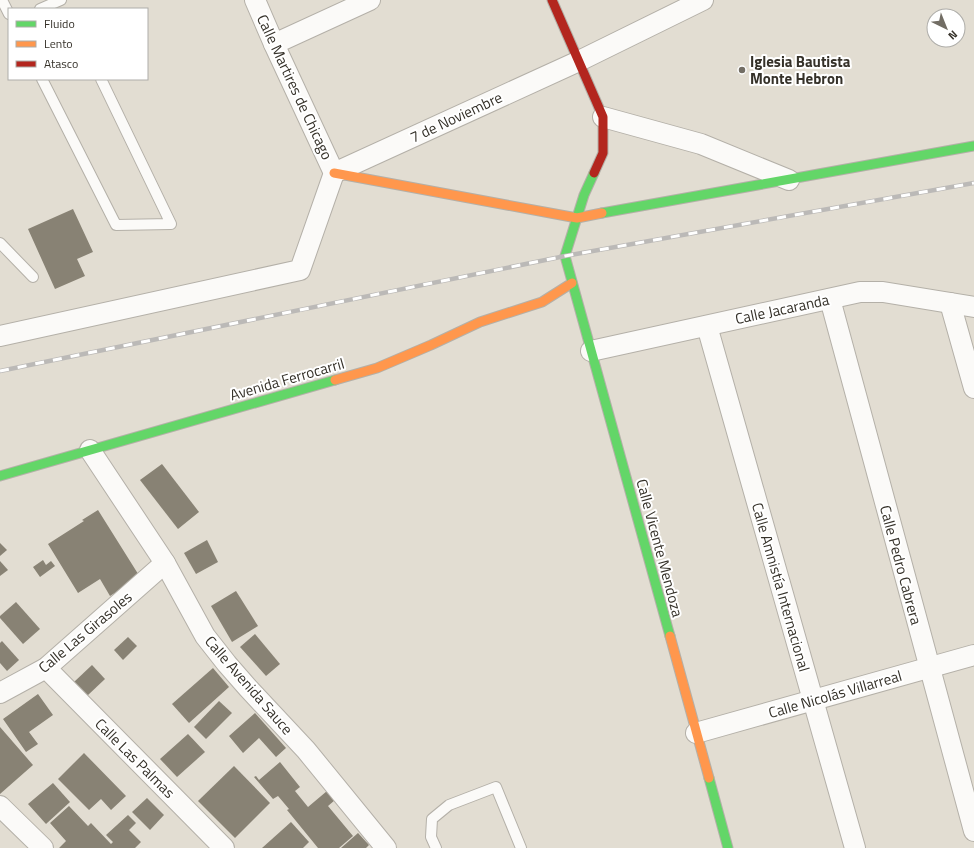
<svg xmlns="http://www.w3.org/2000/svg" width="974" height="848" font-family="'Titillium Web',sans-serif">
<style>
.building{fill:#888274}
.lines{fill:none;stroke-linecap:round;stroke-linejoin:round}
.lane-casing{stroke:#b4b0a8;stroke-width:12}
.street-casing{stroke:#b4b0a8;stroke-width:22}
.fast-casing{stroke:#b4b0a8;stroke-width:11}
.slow-casing{stroke:#b4b0a8;stroke-width:11}
.jam-casing{stroke:#b4b0a8;stroke-width:11}
.lane{stroke:#fbfaf8;stroke-width:10}
.street{stroke:#fbfaf8;stroke-width:20}
.fast{stroke:#63d668;stroke-width:9}
.slow{stroke:#ff974d;stroke-width:9}
.jam{stroke:#b3261e;stroke-width:9}
.rail-casing{stroke:#bbb9b7;stroke-width:4.5}
.rail{stroke:#fff;stroke-width:3;stroke-dasharray:9;stroke-linecap:butt}
.poi-dot{fill:#726d64;stroke:#fff;stroke-width:1.5}
.labels{text-anchor:middle;dominant-baseline:central;stroke-width:4;stroke-linejoin:round;paint-order:stroke}
.poi-label{font-size:15px;font-weight:bold;fill:#353129;stroke:#fff;text-anchor:start}
.street-label{font-size:15px;fill:#353129;stroke:#fff}
</style>
<rect width="100%" height="100%" fill="#e2ddd2"/>
<g class="building">
<path d="M73,209L93,252L77,259L85,276L55,289L28,229Z"/>
<path d="M162,464L199,512L178,529L140,480Z"/>
<path d="M98,510L140,577L110,596L100,579L78,593L48,544L84,521L82,520Z"/>
<path d="M207,540L218,562L196,574L184,553Z"/>
<path d="M0,543L7,550L0,556Z"/>
<path d="M43,560L46,565L51,561L55,566L40,577L33,567Z"/>
<path d="M0,561L8,570L0,576Z"/>
<path d="M236,591L258,626L232,642L211,606Z"/>
<path d="M16,602L40,629L23,644L0,618V616Z"/>
<path d="M255,634L280,664L266,676L240,647Z"/>
<path d="M128,637L137,646L123,660L114,650Z"/>
<path d="M2,641L19,660L7,671L0,663V643Z"/>
<path d="M92,665L105,679L87,696L74,682Z"/>
<path d="M213,668L229,687L189,723L172,704Z"/>
<path d="M38,694L53,715L29,732L38,744L26,752L3,719Z"/>
<path d="M219,701L232,713L206,739L194,727Z"/>
<path d="M255,713L286,748L276,757L259,738L243,753L229,736Z"/>
<path d="M0,727L33,765L0,794Z"/>
<path d="M188,734L205,752L177,777L160,759Z"/>
<path d="M84,753L126,796L111,810L101,799L89,810L58,779Z"/>
<path d="M280,762L300,787L295,791L308,807L327,791L335,800L328,806L353,836L339,848H318L287,810L289,809L278,796L273,799L254,777L256,776L259,780Z"/>
<path d="M234,766L270,803L235,838L198,801Z"/>
<path d="M53,783L70,802L46,824L28,804Z"/>
<path d="M147,798L164,815L150,830L132,812Z"/>
<path d="M69,806L88,826L91,823L111,844L113,842L106,835L128,815L136,823L129,830L141,842L135,848H59L66,841L50,823Z"/>
<path d="M291,822L309,842L303,848H262Z"/>
<path d="M358,833L369,845L366,848H341Z"/>
</g>
<g class="lines">
<defs>
<g id="lane">
<path d="M2,0L9,14"/>
<path d="M40,9L61,0"/>
<path d="M42,79L116,225L171,224L101,79"/>
<path d="M0,243L33,277"/>
<path d="M436,848L431,837L432,819L449,805L496,787L521,848"/>
</g>
<g id="street">
<path d="M255,0L274,44L334,173"/>
<path d="M274,44L370,0"/>
<path d="M603,117L701,144L789,180"/>
<path d="M334,173L579,61L703,0"/>
<path d="M830,299L974,831"/>
<path d="M950,303L974,388"/>
<path d="M707,326L855,848"/>
<path d="M0,336L300,270L334,173"/>
<path d="M591,351L860,292H883L974,307"/>
<path d="M90,450L165,563L205,636L227,664L248,688L306,750L386,848"/>
<path d="M46,668L224,848"/>
<path d="M0,693L46,668L165,563"/>
<path d="M696,733L974,655"/>
<path d="M0,806L43,848"/>
</g>
<g id="fast">
<path d="M594,173L584,195L565,256L670,636"/>
<path d="M602,213L974,146"/>
<path d="M0,476L335,380"/>
<path d="M709,778L728,848"/>
</g>
<g id="slow">
<path d="M334,173L577,218L602,213"/>
<path d="M335,380L377,368L431,345L480,322L542,302L572,283"/>
<path d="M670,636L709,778"/>
</g>
<path id="jam" d="M552,0L603,117V153L594,173"/>
</defs>
<use href="#lane" class="lane-casing"/>
<use href="#street" class="street-casing"/>
<use href="#fast" class="fast-casing"/>
<use href="#slow" class="slow-casing"/>
<use href="#jam" class="jam-casing"/>
<use href="#lane" class="lane"/>
<use href="#street" class="street"/>
<use href="#fast" class="fast"/>
<use href="#slow" class="slow"/>
<use href="#jam" class="jam"/>
<defs>
<path id="rail" d="M0,371L565,256L974,183"/>
</defs>
<use href="#rail" class="rail-casing"/>
<use href="#rail" class="rail"/>
</g>
<circle class="poi-dot" cx="742" cy="70" r="4"/>
<g class="labels">
<g class="poi-label">
<text x="750" y="61">Iglesia Bautista<tspan x="750" dy="17">Monte Hebron</tspan></text>
</g>
<g class="street-label">
<text transform="translate(295 87) rotate(65)">Calle Martires de Chicago</text>
<text transform="translate(456 117) rotate(-25)">7 de Noviembre</text>
<text transform="translate(782 309) rotate(-12)">Calle Jacaranda</text>
<text transform="translate(287 379) rotate(-16)">Avenida Ferrocarril</text>
<text transform="translate(660 548) rotate(75)">Calle Vicente Mendoza</text>
<text transform="translate(901 565) rotate(75)">Calle Pedro Cabrera</text>
<text transform="translate(781 587) rotate(74)">Calle Amnistía Internacional</text>
<text transform="translate(85 632) rotate(-40)">Calle Las Girasoles</text>
<text transform="translate(249 685) rotate(49)">Calle Avenida Sauce</text>
<text transform="translate(835 694) rotate(-16)">Calle Nicolás Villarreal</text>
<text transform="translate(135 758) rotate(45)">Calle Las Palmas</text>
</g>
</g>
<rect x="8" y="8" width="140" height="72" fill="#ffffff" stroke="#aeada9"/>
<rect x="16" y="21" width="20" height="6" fill="#63d668" stroke="#aeada9"/>
<text x="44" y="28" font-size="12" fill="#353129">Fluido</text>
<rect x="16" y="41" width="20" height="6" fill="#ff974d" stroke="#aeada9"/>
<text x="44" y="48" font-size="12" fill="#353129">Lento</text>
<rect x="16" y="61" width="20" height="6" fill="#b3261e" stroke="#aeada9"/>
<text x="44" y="68" font-size="12" fill="#353129">Atasco</text>
<g transform="translate(946 28) rotate(137)"><circle r="19" fill="#ffffff" stroke="#aeada9"/>
<path d="M0-3L7 15L0 10L-7 15Z" fill="#726d64"/>
<text y="-6" font-size="11" font-weight="bold" text-anchor="middle" fill="#353129">N</text>
</g>
</svg>
